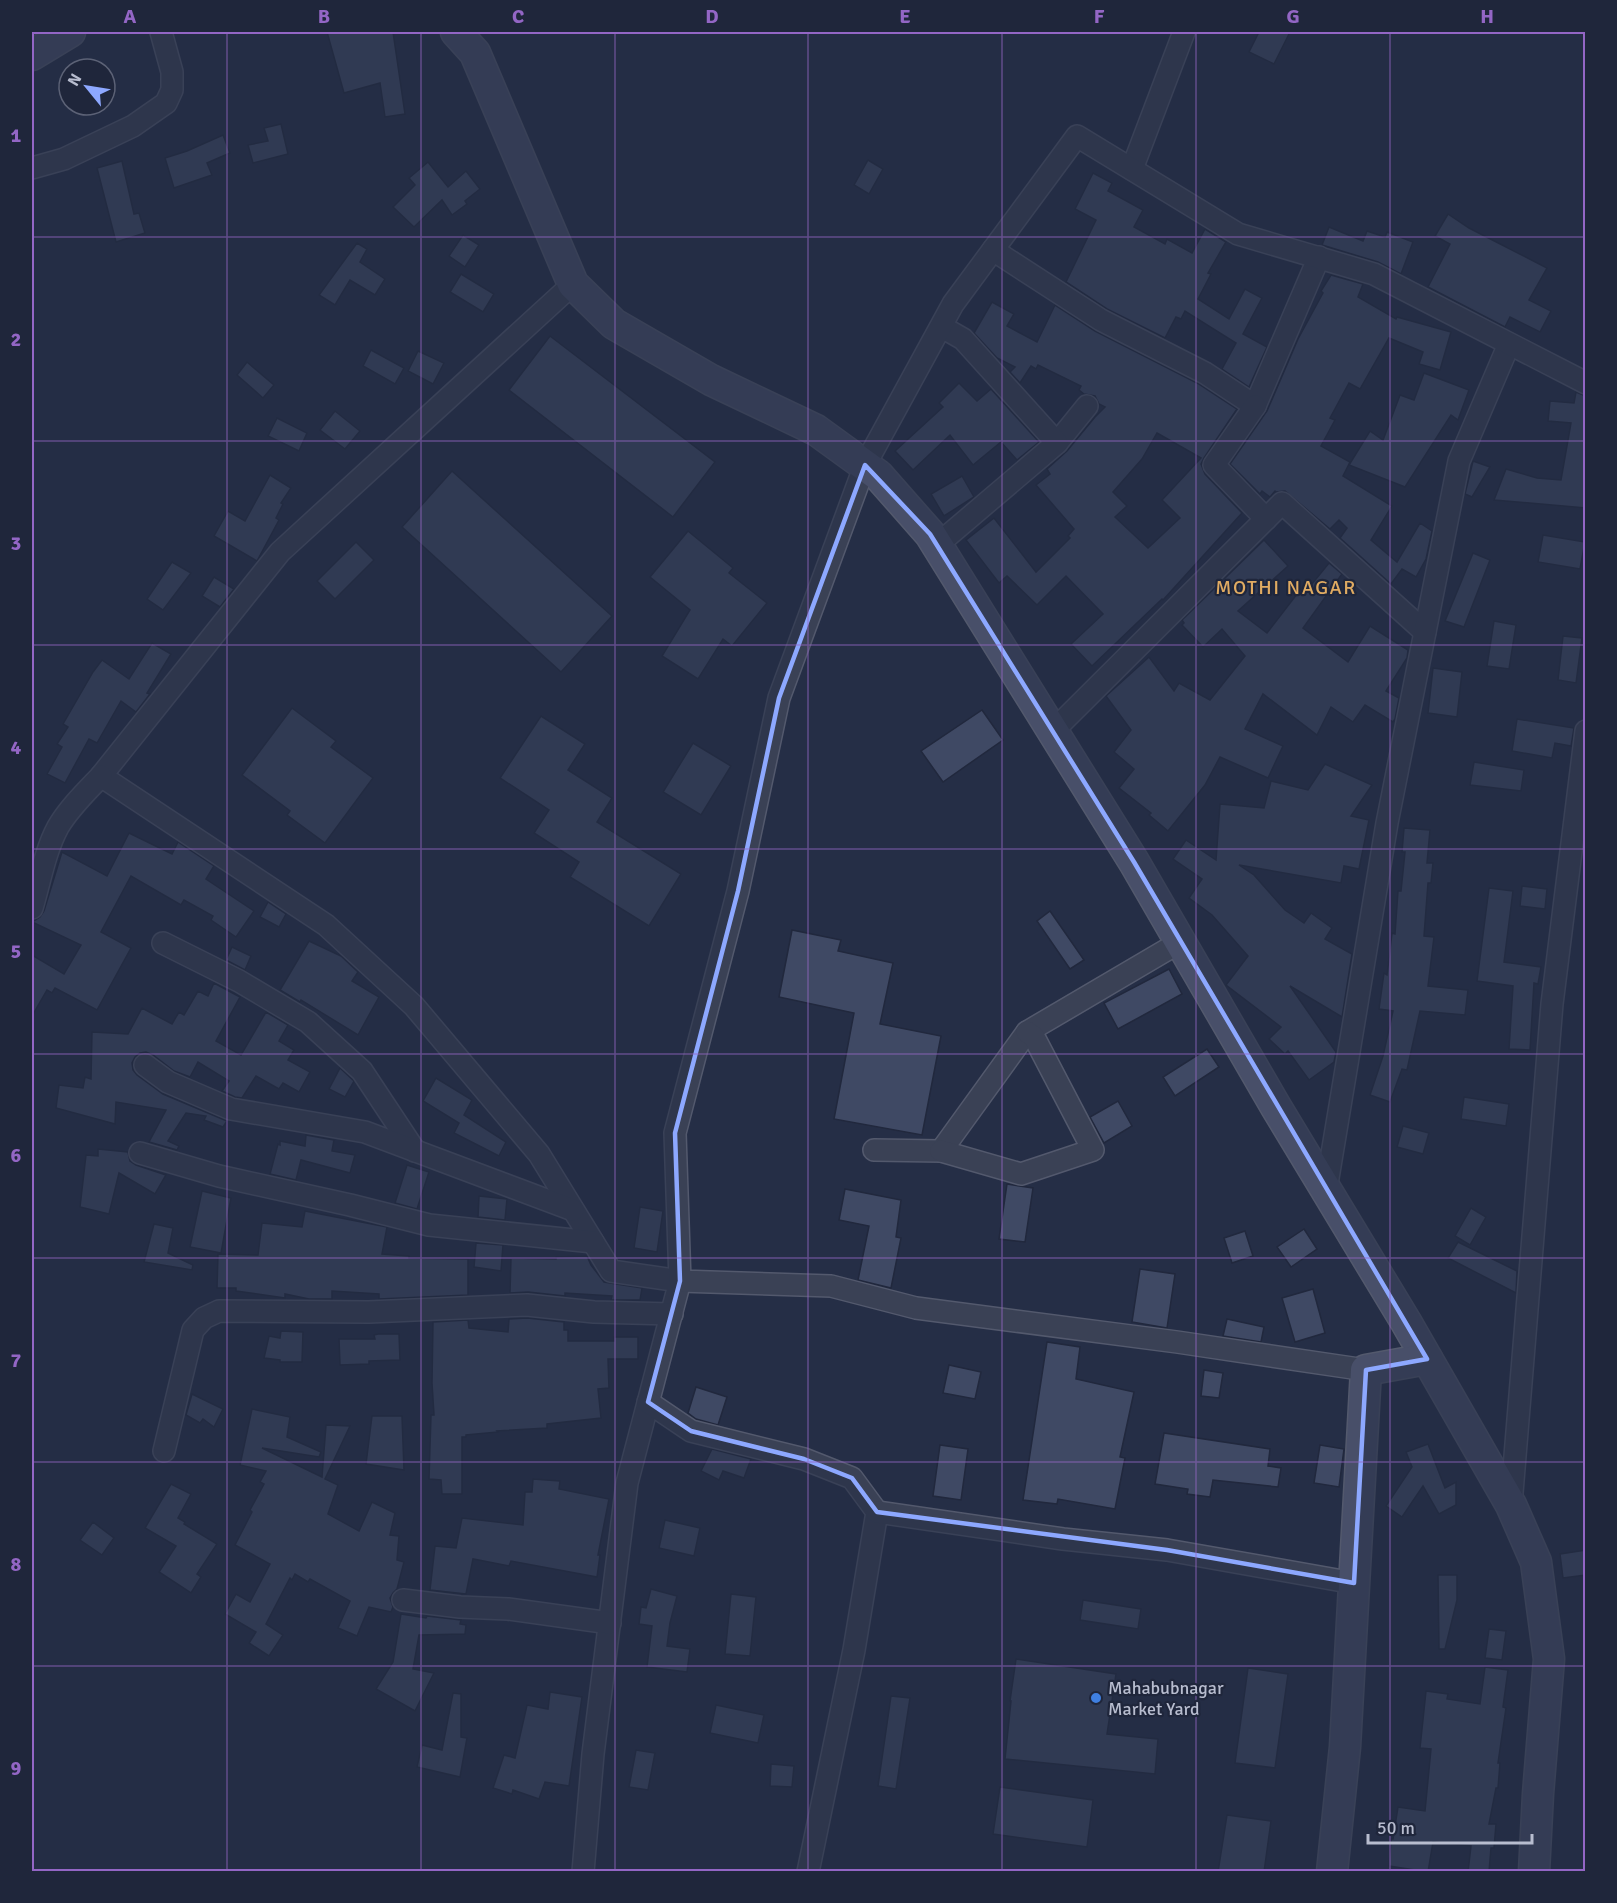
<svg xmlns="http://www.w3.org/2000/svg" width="1617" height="1903" font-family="Signika,sans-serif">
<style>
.building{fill:#3f4964;stroke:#21283d;stroke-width:1.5;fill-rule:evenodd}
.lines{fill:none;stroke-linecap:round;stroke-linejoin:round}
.street-casing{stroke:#53596d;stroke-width:24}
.secondary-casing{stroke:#53596d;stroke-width:33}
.street{stroke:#3a4155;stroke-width:21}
.secondary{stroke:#484f69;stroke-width:30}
.marked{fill:none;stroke:#8da8ff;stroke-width:4.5;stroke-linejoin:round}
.grid{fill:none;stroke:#9366c5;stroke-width:1.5;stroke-opacity:0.55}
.shop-dot{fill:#3f7fe0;stroke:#1f263b;stroke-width:2}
.labels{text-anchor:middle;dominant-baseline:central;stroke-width:4.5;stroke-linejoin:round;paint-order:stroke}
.poi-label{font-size:18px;fill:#b8bdcf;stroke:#1f263b;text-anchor:start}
.neighbourhood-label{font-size:20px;letter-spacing:1.5px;fill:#e0ab62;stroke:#1f263b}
.neatline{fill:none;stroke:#9366c5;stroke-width:2}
.grid-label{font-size:20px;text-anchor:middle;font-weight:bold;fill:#9366c5}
</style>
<rect width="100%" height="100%" fill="#252e46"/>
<g class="building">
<path d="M327,32H393L405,114L385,117L380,83L344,93Z"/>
<path d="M1259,32H1290L1274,64L1249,52Z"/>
<path d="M281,124L288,154L253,163L248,145L268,141L264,128Z"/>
<path d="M223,135L230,153L207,163L212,175L174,188L165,158L187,151Z"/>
<path d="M868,160L883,169L869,194L854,185Z"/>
<path d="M122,161L134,214L139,213L145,233L116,242L97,168Z"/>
<path d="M428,162L448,187L466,171L480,189L465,201L467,204L452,215L442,200L414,227L393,207L415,185L409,178Z"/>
<path d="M1093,173L1112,183L1108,191L1143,210L1134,227L1165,244L1167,239L1192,253L1205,229L1226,242L1208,273L1211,274L1198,299L1229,319L1245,289L1262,298L1243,334L1267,347L1249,387L1222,369L1236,343L1185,311L1181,319L1176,317L1165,338L1107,309L1066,282L1096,220L1075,209Z"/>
<path d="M1448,214L1469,228L1547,268L1529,300L1551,311L1540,332L1510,317L1505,327L1428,287L1450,244L1435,236Z"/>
<path d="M1329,227L1363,241L1367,231L1385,237L1387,232L1413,242L1401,274L1378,262L1322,245Z"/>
<path d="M463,235L479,245L465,267L449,256Z"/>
<path d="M357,243L367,249L360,262L385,279L375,295L350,280L335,305L319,295Z"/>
<path d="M461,274L494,294L483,312L450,292Z"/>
<path d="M1331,275L1363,284L1358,297L1396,319L1397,317L1451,332L1440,370L1419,364L1423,352L1389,338L1360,389L1349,383L1330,418L1335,420L1321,446L1350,462L1343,476L1392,506L1371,540L1397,562L1420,523L1432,531L1426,559L1416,577L1402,569L1391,584L1340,538L1347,528L1339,520L1330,529L1285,491L1276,492L1275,491L1270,497L1262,491L1260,494L1230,464L1267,411L1298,339L1323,293L1321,291Z"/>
<path d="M992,302L1014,314L1007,326L1037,342L1055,305L1095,331L1199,384L1237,409L1204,458L1201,464L1205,474L1242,513L1163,600L1162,599L1092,666L1071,644L1103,614L1066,576L1037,605L1007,576L999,583L966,540L994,518L1036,572L1070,538L1068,536L1074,529L1036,485L1050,474L1047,469L1067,451L1095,417L1105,407L1099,404L1095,396L1084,394L1079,390L1081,386L1038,365L1036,369L1031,366L1020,383L1010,372L1015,367L997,358L974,333ZM1157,433L1201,458L1162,500L1180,518L1148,548L1115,517L1127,506L1113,492L1142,459Z"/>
<path d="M550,336L715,462L673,517L509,390Z"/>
<path d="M371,350L404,368L395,384L363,366Z"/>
<path d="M418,351L444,363L433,384L408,371Z"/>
<path d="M247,362L274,385L263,398L237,375Z"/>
<path d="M1424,373L1469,390L1458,420L1451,415L1405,487L1349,465L1370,431L1383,440L1400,395L1414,400Z"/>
<path d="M959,383L977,401L991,389L1039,442L1017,460L1001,442L973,465L950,435L913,470L895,451L943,407L939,403Z"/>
<path d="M1576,392L1586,396V508L1494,500L1506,469L1537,478L1561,480L1571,423L1548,421L1550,401L1574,403Z"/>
<path d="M335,411L360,431L345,449L320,430Z"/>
<path d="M277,418L307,433L299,451L268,436Z"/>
<path d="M1473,461L1490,467L1472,497L1465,494Z"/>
<path d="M452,471L612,616L561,672L402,527Z"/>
<path d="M270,475L291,488L281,503L283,504L276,518L279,520L257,561L214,536L228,511L245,521Z"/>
<path d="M962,476L974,497L944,516L931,494Z"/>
<path d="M688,531L733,568L729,573L767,603L732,646L723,639L698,679L662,656L690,610L650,577Z"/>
<path d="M1543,535L1585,542L1580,569L1538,562Z"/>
<path d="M1264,540L1288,566L1238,611L1267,633L1304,585L1308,589L1329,563L1342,574L1303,628L1348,662L1370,626L1408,650L1407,658L1386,691L1399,698L1395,719L1393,722L1365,705L1353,722L1331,707L1317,735L1263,694L1245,729L1283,746L1268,778L1220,757L1205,785L1168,831L1149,815L1151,813L1119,788L1134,769L1114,752L1131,730L1106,696L1149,657L1174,691L1179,683L1210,700L1245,656L1222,629L1203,647L1182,625L1184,623L1182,620Z"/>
<path d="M356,542L374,560L335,599L317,581Z"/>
<path d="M1473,553L1490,560L1464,627L1445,621Z"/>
<path d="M172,562L191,573L163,610L147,599Z"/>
<path d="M214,577L234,589L220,607L202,596Z"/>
<path d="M1494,621L1516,625L1509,669L1487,666Z"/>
<path d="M1563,636L1582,638L1576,683L1558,680Z"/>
<path d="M152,643L171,654L147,693L150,694L136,712L121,701L97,743L89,739L65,783L47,774L62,747L57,744L68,727L63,724L93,672L102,660L129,679Z"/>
<path d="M1433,668L1462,672L1457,717L1428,713Z"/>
<path d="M292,708L336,741L331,747L373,778L325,843L287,815L290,811L242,775Z"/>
<path d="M982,710L1003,740L943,782L921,751Z"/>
<path d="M541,716L585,744L568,770L612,798L597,822L681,874L649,926L570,877L579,862L534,833L549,810L500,778Z"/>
<path d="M1517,719L1574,728L1571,746L1555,743L1552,758L1512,751Z"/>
<path d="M693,743L731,766L701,815L663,792Z"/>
<path d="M1474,762L1524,770L1521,791L1470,785Z"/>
<path d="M1325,764L1372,785L1351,816L1369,820L1359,869L1344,866L1341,883L1239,865L1254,875L1285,910L1304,923L1311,913L1332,928L1325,939L1352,954L1342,1017L1290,986L1336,1052L1334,1062L1309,1080L1288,1051L1285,1054L1269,1039L1281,1027L1226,985L1248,956L1212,915L1189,898L1202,879L1173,859L1186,840L1216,860L1220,804L1264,808L1271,781L1308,790Z"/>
<path d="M1404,828L1430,830L1427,863H1433L1431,883H1428L1424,936L1434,937L1428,986L1468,990L1465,1015L1420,1011L1407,1070L1402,1069L1390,1102L1370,1095L1383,1056L1393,1011L1379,1009L1384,973L1387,975L1392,933L1395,934L1398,891H1401L1405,852H1402Z"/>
<path d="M129,833L172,854L178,842L214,866L206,879L254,911L236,937L211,920L213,916L184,900L181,905L131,876L101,932L131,948L97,1010L55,988L52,993L47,990L32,1016V955L64,974L81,945L32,922L40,917L44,911L62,852L107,876Z"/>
<path d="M1522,886L1547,889L1545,909L1520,906Z"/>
<path d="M1489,888L1513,891L1504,962L1541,967L1538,984L1534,983L1530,1050L1509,1049L1513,986L1477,981Z"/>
<path d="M268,902L286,914L279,927L260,917Z"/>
<path d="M1050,911L1084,960L1070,969L1037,921Z"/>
<path d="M792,930L841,940L838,951L893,963L880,1024L941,1036L922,1135L834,1119L854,1013L779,997Z"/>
<path d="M309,941L341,956L358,972L352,981L379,997L358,1035L301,1000L300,1002L280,990Z"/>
<path d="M232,947L251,956L245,970L226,960Z"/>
<path d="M1169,969L1182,994L1118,1029L1104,1003Z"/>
<path d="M214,983L240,997L216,1041L241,1055L266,1012L288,1025L279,1041L294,1050L288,1060L310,1072L299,1092L283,1083L279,1089L256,1076L242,1098L235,1097L222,1091L229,1081L198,1062L190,1077L174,1071L153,1055L146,1052L140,1053L135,1057L132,1063L133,1070L137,1075L163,1094L227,1121L223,1127L204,1120L206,1116L186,1113L168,1141L179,1146L177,1150L149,1142L166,1110L116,1102L115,1124L56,1108L59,1085L83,1088L85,1077L91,1079L92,1032L128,1034L142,1008L172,1024L179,1012L184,1015L198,991L208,996Z"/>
<path d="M1207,1049L1219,1067L1175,1096L1163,1077Z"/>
<path d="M340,1068L354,1081L345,1097L329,1089Z"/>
<path d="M436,1078L472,1100L464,1115L506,1142L499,1156L454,1133L459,1123L423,1101Z"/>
<path d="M1464,1097L1509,1104L1506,1126L1461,1119Z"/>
<path d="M1118,1101L1132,1126L1104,1143L1090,1117Z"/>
<path d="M1403,1126L1429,1133L1423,1154L1397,1147Z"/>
<path d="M306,1135L334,1140L332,1151L355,1155L350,1173L301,1160L296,1180L270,1174L278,1144L280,1145V1141L305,1146Z"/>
<path d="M98,1149L128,1152L130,1161L136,1165L166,1175L155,1194L119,1173L109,1214L80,1207L86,1155L98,1156Z"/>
<path d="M407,1165L429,1172L417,1209L395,1203Z"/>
<path d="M1007,1184L1033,1188L1025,1242L999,1239Z"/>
<path d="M845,1189L901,1200L896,1237L901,1238L891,1288L858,1280L869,1226L839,1220Z"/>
<path d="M202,1191L231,1198L221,1253L190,1247Z"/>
<path d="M479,1196L507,1199L505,1220L478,1217Z"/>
<path d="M640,1207L663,1211L657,1252L634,1248Z"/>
<path d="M1471,1208L1486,1217L1470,1245L1455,1236Z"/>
<path d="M305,1211L387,1227L382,1254L409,1256V1258L468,1259V1295L379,1299V1294L332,1291V1299H309L285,1294V1298L236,1291V1288H217L218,1254L258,1255L262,1223L302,1227Z"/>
<path d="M154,1224L173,1228L168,1253L193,1265L192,1270L144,1262Z"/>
<path d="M1304,1229L1317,1249L1291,1267L1277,1247Z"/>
<path d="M1245,1231L1253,1256L1232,1263L1224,1238Z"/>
<path d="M1458,1242L1517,1271L1516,1293L1448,1258Z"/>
<path d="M476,1243L503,1245L501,1271L474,1267Z"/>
<path d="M587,1256L591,1265L604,1282L642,1288L640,1300H611L612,1296L565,1293V1296L528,1292L510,1293L511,1258L556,1259V1257Z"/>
<path d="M1140,1269L1175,1274L1167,1328L1132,1322Z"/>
<path d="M1313,1289L1325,1333L1295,1342L1282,1298Z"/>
<path d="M527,1318L564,1322V1330H568V1341H614V1337H638V1359H608L609,1388L598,1389L601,1418L547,1424V1428L497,1431L498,1432L466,1435V1437H462V1494H442L441,1480L429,1479L431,1415H434L432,1383L433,1322L468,1320L469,1328L508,1332L509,1319Z"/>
<path d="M1227,1319L1264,1327L1261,1342L1223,1336Z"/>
<path d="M281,1331L303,1332L302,1362H280V1360L264,1358L269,1336L280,1338Z"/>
<path d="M378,1334H399L400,1360L369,1361V1364L340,1365L339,1339H375L374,1335Z"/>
<path d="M1047,1342L1080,1347L1076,1379L1134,1392L1120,1457L1125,1458L1115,1509L1058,1499L1057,1504L1023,1500Z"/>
<path d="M949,1365L981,1372L975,1399L943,1393Z"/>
<path d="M1204,1370L1223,1373L1219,1398L1201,1396Z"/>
<path d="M696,1387L727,1397L718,1425L696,1419L688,1413Z"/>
<path d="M192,1394L223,1409L214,1427L203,1419L200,1423L186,1415Z"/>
<path d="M252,1409L290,1417L287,1437L321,1452L319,1457L262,1448L322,1477L326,1425L350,1426L325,1479L338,1485L328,1514L359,1531L372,1502L395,1513L390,1535L399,1536L397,1560L404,1562L397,1589L393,1593L390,1598L393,1607L391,1612L369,1607L357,1636L338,1628L350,1601L310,1579L308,1582L295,1574L292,1580L290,1578L266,1624L283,1635L269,1656L249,1643L256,1632L225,1614L236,1594L250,1602L270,1564L235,1545L252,1512L250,1510L264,1484L260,1482L266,1471L240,1465Z"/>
<path d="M372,1416H402L404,1470L366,1464Z"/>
<path d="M1164,1433L1270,1449L1268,1466L1281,1468L1278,1487L1213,1480L1210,1497L1187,1494L1188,1489L1155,1484Z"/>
<path d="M1428,1444L1445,1488L1456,1482V1505L1439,1514L1423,1486L1402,1517L1386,1506L1412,1467L1406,1452Z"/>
<path d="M940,1445L968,1449L961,1500L933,1496Z"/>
<path d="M1320,1445L1344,1449L1339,1487L1314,1483Z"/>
<path d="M712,1449L751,1459L744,1478L723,1471L719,1480L701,1471Z"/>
<path d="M533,1479L560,1481L559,1489L609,1499L598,1555H600L597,1577L511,1561L509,1566L473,1559L466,1594L430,1590L435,1546L456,1548L462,1518L523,1525L525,1492H532Z"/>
<path d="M171,1484L191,1494L178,1518L185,1522L184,1524L217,1544L197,1574L201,1577L191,1593L159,1572L176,1546L145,1528Z"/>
<path d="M665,1520L700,1528L694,1556L659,1548Z"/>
<path d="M93,1522L114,1538L102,1555L80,1540Z"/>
<path d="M1586,1550V1575L1563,1578L1560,1554Z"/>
<path d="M1438,1575H1457V1600L1445,1649H1439Z"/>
<path d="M651,1589L677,1596L670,1623L667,1646L690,1649L687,1672L647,1667L652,1626L639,1624L641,1607L646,1608Z"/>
<path d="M731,1594L756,1597L750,1656L725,1654Z"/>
<path d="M1083,1600L1141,1609L1138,1629L1080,1620Z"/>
<path d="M401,1614L426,1618L427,1616L461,1620L460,1624L466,1625L465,1634L419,1635L413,1669L434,1673L415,1711L376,1689L393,1662Z"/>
<path d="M1489,1629L1506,1631L1502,1660L1485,1658Z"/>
<path d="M1016,1659L1116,1674L1107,1734L1158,1739L1155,1774L1005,1759L1011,1701H1010Z"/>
<path d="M1485,1667L1508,1670L1503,1707L1506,1708L1498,1763H1500L1498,1788H1496L1489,1824H1496L1494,1848H1491L1489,1872H1468L1471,1846L1433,1842L1428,1872L1389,1866L1391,1839H1393L1398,1807L1425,1811L1431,1749L1420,1748L1426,1691L1448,1694L1447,1699L1480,1704Z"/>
<path d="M1248,1668L1288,1674L1275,1768L1235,1763Z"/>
<path d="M550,1692L582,1697L569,1786L545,1782L539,1799L513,1790L512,1794L493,1788L504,1755L515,1758L527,1705L548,1709Z"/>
<path d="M453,1693L461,1694V1737L467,1738L460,1777L417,1767L422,1745L442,1750Z"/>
<path d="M891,1696L910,1698L896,1789L878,1786Z"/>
<path d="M716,1705L764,1715L758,1743L710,1733Z"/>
<path d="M636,1750L655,1753L648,1790L629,1787Z"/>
<path d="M771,1764L794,1766L792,1787L770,1786Z"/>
<path d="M1000,1787L1093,1800L1087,1847L993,1834Z"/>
<path d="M1227,1815L1271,1821L1264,1872H1218Z"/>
</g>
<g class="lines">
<defs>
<g id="street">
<path d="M32,168L64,159L133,126L166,103L172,90V72L161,32"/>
<path d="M1132,169L1184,32"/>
<path d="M993,250L1101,320L1205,373L1255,406L1319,257"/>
<path d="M573,284L280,552L101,776L326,925L414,1006L539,1154L611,1271L680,1281L627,1483L593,1754L583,1872"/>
<path d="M1255,406L1214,465L1266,519"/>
<path d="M1057,443L1087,406"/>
<path d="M937,545L1057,443L963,339L942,327"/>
<path d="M1053,731L1282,503L1425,632"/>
<path d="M32,908C40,881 45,851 58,827C69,808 86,792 101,776"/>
<path d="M163,943L239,981L308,1022L362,1071L415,1151"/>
<path d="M145,1065L168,1082L231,1109L365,1132L573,1210"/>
<path d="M874,1150L941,1151L1027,1032L1180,942"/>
<path d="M941,1151L1021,1174L1093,1150L1034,1037L1027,1032"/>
<path d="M140,1153L219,1176L350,1205L429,1225L593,1242"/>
<path d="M1326,1190L1387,823L1459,461L1509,344"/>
<path d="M1366,1370L1177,1342L916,1308L831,1286L680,1281L675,1133L738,891L779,698L865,465L953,304L1077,136L1238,234L1374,274L1586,383"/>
<path d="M648,1402L691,1431L804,1459L852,1478L877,1512L854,1650L808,1872"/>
<path d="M164,1451L193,1330L204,1318L219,1311L369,1312L527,1305L594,1312L672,1314"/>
<path d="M1511,1505L1552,1004L1586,731"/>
<path d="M877,1512L1063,1539L1167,1550L1354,1583"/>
<path d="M403,1600L460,1607L508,1609L610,1623"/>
</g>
<g id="secondary">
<path d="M456,32L475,53L573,284L614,324L711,380L816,430L878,475L930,534L1134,862L1276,1107L1406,1322L1511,1505L1536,1562L1549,1659L1538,1794L1534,1872"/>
<path d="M32,55L70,32"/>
<path d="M1332,1872L1345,1747L1366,1370L1427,1359"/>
</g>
</defs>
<use href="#street" class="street-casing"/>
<use href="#secondary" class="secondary-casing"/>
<use href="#street" class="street"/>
<use href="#secondary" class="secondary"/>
</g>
<path d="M0 0H1617V1903H0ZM865,465L930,534L1134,862L1427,1359L1366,1370L1354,1583L1167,1550L877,1512L852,1478L804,1459L691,1431L648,1402L680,1281L675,1133L738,891L779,698Z" fill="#252e46" fill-opacity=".55" fill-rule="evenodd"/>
<path class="marked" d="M865,465L930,534L1134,862L1427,1359L1366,1370L1354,1583L1167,1550L877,1512L852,1478L804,1459L691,1431L648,1402L680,1281L675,1133L738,891L779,698Z"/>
<path class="grid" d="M227,32V1872M421,32V1872M615,32V1872M808,32V1872M1002,32V1872M1196,32V1872M1390,32V1872M32,237H1586M32,441H1586M32,645H1586M32,849H1586M32,1054H1586M32,1258H1586M32,1462H1586M32,1666H1586"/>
<circle class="shop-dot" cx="1096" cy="1698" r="6"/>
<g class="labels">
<g class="poi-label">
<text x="1108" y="1688">Mahabubnagar<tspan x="1108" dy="21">Market Yard</tspan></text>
</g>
<g class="neighbourhood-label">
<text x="1286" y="587">MOTHI NAGAR</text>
</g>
</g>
<rect width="1617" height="1903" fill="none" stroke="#1f263b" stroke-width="66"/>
<g transform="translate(87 87) rotate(300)"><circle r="28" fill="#1f263b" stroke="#5c6276" stroke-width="1.5"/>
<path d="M0-4.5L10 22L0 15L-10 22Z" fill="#8da8ff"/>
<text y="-9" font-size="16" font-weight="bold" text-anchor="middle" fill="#b8bdcf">N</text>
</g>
<path d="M1368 1834v9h164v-9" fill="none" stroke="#b8bdcf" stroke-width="3"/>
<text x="1377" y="1834" font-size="18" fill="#b8bdcf" stroke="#1f263b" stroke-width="4.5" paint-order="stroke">50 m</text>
<rect x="33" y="33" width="1551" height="1837" class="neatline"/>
<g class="grid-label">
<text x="130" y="23">A</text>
<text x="324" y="23">B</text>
<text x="518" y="23">C</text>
<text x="712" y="23">D</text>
<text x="905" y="23">E</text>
<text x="1099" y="23">F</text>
<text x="1293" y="23">G</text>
<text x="1487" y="23">H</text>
<text x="16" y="142">1</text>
<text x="16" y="346">2</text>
<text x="16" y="550">3</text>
<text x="16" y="754">4</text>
<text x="16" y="958">5</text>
<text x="16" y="1162">6</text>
<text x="16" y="1367">7</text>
<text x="16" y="1571">8</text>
<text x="16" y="1775">9</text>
</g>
</svg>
